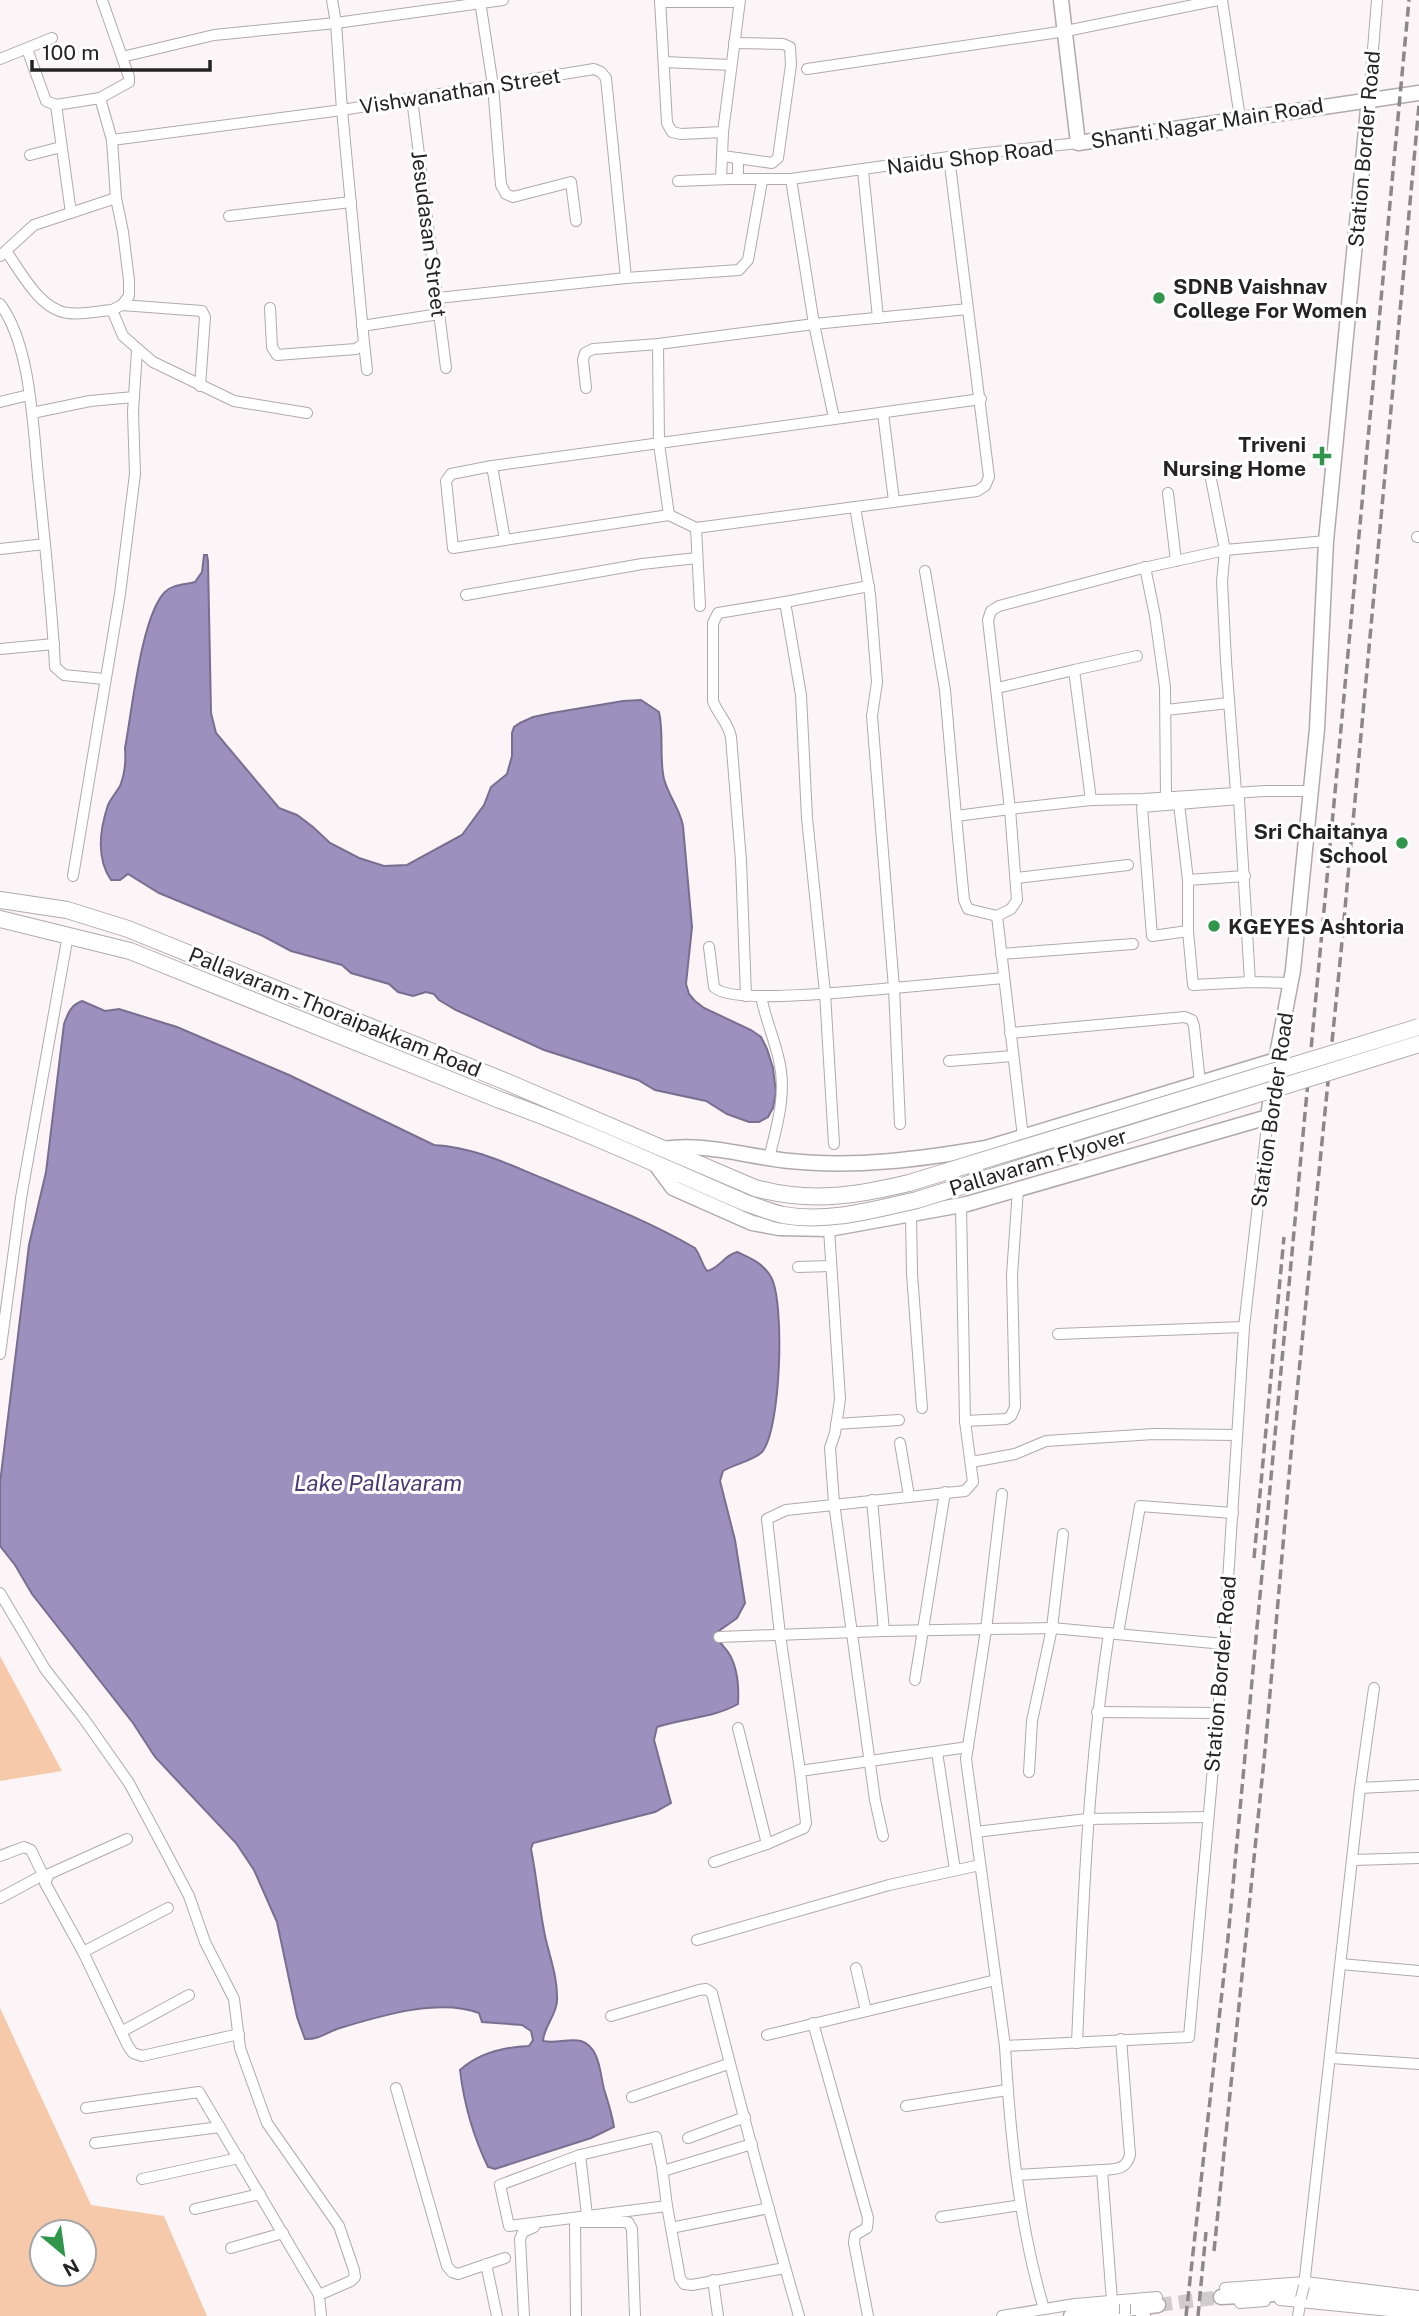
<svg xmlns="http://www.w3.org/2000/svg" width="1419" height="2316" font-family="'Public Sans',sans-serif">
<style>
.green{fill:#f5c9a9;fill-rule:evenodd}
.water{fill:#9b90be;stroke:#786f90;stroke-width:2}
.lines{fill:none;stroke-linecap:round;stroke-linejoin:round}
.secondary-tunnel{stroke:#d0cbcd;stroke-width:14;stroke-dasharray:14 7;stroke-linecap:butt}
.street-casing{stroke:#b0aaab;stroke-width:12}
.secondary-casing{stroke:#b0aaab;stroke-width:17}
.primary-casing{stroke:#b0aaab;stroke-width:18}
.street{stroke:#fff;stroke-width:10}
.secondary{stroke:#fff;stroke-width:14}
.primary{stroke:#fff;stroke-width:16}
.rail{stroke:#8c8889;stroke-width:3.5;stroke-dasharray:10 5;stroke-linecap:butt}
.street-bridge-casing{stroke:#b0aaab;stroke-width:12;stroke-linecap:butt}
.primary-bridge-casing{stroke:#b0aaab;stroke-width:18;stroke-linecap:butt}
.street-bridge{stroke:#fff;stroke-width:10}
.primary-bridge{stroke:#fff;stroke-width:16}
.poi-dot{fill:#31954b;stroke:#fff;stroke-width:2.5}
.labels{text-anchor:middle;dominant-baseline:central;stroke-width:6;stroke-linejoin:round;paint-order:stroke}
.street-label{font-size:21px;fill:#252323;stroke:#fff}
.poi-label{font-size:21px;font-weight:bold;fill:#252323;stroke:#fff;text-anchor:start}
.water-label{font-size:23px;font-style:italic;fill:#4a3873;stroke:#fff}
</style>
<rect width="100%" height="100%" fill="#fbf5f7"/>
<g class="green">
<path d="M0,1656L62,1771L0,1781Z"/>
<path d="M0,2008L91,2205L164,2216L207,2316H0ZM42,2232H84V2274H42Z"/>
</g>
<g class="water">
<path d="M204,555H207L208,561L211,713L216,733L279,808L297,815L313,827L330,843L359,858L384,866L407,865L462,835L484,805L491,787L507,774L512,756V733L514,727L520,723L533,717L552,713L623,701L641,700L659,712C664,734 659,757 664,779C669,797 680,809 683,826L692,927L686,984L689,994L695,1001L704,1008L751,1030L761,1037L767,1049L773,1068L776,1092L773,1108L768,1117L759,1122H749L727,1114L706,1101L655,1090L638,1080L544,1050L456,1010L439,1000L434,994L426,992L413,996L398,992L389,984L351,973L342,965L291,951L263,936L159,893L128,874L120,880H111C96,858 100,829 108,805C111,798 116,793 120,786C125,774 126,761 125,748C132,712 141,616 165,592C173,584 185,585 195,582L202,572Z"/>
<path d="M82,1001L105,1011L119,1009L177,1027L289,1075L434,1145C474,1147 510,1165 547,1180C597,1201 648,1221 695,1248C701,1256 701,1263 707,1271C720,1268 723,1256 737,1252C750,1258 763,1263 771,1277C785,1302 781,1430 762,1452C753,1461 734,1464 723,1471L720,1481L735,1540L745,1603L737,1618L716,1633C718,1642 723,1645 728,1652C738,1667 739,1687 738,1704C714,1718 683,1718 657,1727L654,1740L671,1803L655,1812L533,1843L531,1849C537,1878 539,1907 545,1936C550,1958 558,1978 557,2001C556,2016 544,2026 543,2041C556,2044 568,2038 581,2041C600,2047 600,2074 604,2089C608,2102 612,2114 614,2127L591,2138L495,2169L488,2167C473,2136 464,2104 460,2070C479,2053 503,2047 529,2046L533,2040L531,2031L522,2025L482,2022L479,2013C438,1998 380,2016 340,2028C327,2032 319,2040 305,2039L297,2017L277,1922L254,1870L236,1843L155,1757L133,1723L32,1594L15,1565L0,1546V1483L29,1245L46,1172L64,1024C68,1013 71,1005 82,1001Z"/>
</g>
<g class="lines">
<path class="secondary-tunnel" d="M1158,2305L1221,2297"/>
<defs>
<g id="street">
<path d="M660,0L667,123L672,132L681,134L723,132"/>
<path d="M1222,0L1240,118"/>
<path d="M480,1L493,86L501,185L506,194L513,197L571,182L576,221"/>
<path d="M660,2H739"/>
<path d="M27,49L46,101L56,105L100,98L112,140L116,198L123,232L129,280V296L122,305L112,310"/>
<path d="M122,57L214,35L336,23L503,0"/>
<path d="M0,59L52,38"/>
<path d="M664,62L731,65"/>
<path d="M807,69L1066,31L1218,0"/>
<path d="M100,98L129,82V77L102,0"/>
<path d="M412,99L446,368"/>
<path d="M1369,99L1377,0"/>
<path d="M56,105L71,213"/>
<path d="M112,140L342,110L594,69L601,72L606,78L626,278"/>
<path d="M30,155L61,147"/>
<path d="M723,156L772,163L778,158L791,65L790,47L783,44L734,43"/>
<path d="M863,171L878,318"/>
<path d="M721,179L723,132L740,0"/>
<path d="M738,179V158"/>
<path d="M791,179L814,324L834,418"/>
<path d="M678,181L729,179H791L949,157L1078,143"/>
<path d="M229,216L351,202"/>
<path d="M6,251C21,272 40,310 68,313C82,315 98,311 112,310L123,336L153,362L234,401L307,413"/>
<path d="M0,256L34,225L116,198"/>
<path d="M438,298L626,278L739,270L748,260L762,181"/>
<path d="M0,304C32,346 33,433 39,485C45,546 52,606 55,667L64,675L104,679"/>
<path d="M122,305L202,311L205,317L200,386"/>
<path d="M270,308L272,347L277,355L356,349L364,343L342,110L336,23L332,0"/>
<path d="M362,326L439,314"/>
<path d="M364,343L367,370"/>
<path d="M586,388L583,360L585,353L593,349L658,344"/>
<path d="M0,402L29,395"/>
<path d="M32,413L90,401L134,397"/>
<path d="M883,413L894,501"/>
<path d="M492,466L505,540L669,515L659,444L658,344L814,324L968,309"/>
<path d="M1210,474L1225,550L1222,581L1226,661L1236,792"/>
<path d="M1168,493L1176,561"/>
<path d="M855,507L870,594L877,682L872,716L894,988L1004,978"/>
<path d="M669,515L696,528L977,491L985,486L989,477L949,157"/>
<path d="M696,528L700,606"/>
<path d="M1417,537H1419"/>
<path d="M505,540L453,548L446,481L451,474L492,466L981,399"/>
<path d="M0,549L45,544"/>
<path d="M1145,567L1155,616L1165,687L1166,797"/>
<path d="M925,571L945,690L956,816"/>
<path d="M466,595L642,564L697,558"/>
<path d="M0,649L54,644"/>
<path d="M1074,670L1137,656"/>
<path d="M997,688L1074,670L1091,800"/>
<path d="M1166,710L1229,703"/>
<path d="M1310,791H1265L1143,799L1091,800L1010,809L988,620L991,611L999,606L1139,569L1225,550L1326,541"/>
<path d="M1179,804L1188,880V931L1152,936L1142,807L1239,799L1250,982"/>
<path d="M73,876L120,594L135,474L133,412L137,350"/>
<path d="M1016,878L1128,865"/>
<path d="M1188,880L1245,876"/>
<path d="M997,916L968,909L964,900L956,816L1010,809L1017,900L1011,909L997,916L1023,1137"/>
<path d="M1188,931L1193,985L1250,982L1291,983"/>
<path d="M709,947L714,987C730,1006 864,990 894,988L900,1124"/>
<path d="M1001,954L1133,944"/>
<path d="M746,996L741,861L731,737C728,722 718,715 713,701V623L718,613L785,602"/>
<path d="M761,996C765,1018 774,1038 779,1060C787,1093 777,1126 769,1158"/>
<path d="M1010,1033L1185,1017L1192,1020L1194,1026L1200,1083"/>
<path d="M949,1061L1013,1056"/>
<path d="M834,1144L825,993L807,818L801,695L785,602L869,586"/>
<path d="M911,1214L912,1274L922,1408"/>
<path d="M829,1229L840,1399L835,1433L830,1448L834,1503L875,1800L883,1836"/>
<path d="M798,1267L831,1266"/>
<path d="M1058,1334L1244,1327"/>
<path d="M0,1354L21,1198L68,935"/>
<path d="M965,1421L1006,1419L1011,1416L1015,1407L1012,1275L1018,1189"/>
<path d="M836,1424L899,1420"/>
<path d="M900,1443L909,1496"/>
<path d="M972,1462L1015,1454L1046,1441L1154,1434L1237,1435"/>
<path d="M1002,1494L986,1630L966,1759L1005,2046C1010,2134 1019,2225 1044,2309"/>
<path d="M872,1500L884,1631"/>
<path d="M0,1593L45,1669L84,1719L129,1783L167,1854L189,1896L205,1942L234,1999L240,2048L267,2123L339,2226L354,2270L355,2277L351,2281L319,2295L321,2316"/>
<path d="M1118,1634L1140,1506L1233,1513"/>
<path d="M719,1637L884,1631L1052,1628L1224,1644"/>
<path d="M915,1680L945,1492"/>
<path d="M1097,1712L1218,1713"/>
<path d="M738,1728L767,1844L804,1828L806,1823L800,1771L968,1747"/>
<path d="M937,1752L955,1870"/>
<path d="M800,1771L780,1635L767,1519L786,1510L965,1491L973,1482L965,1421L961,1205"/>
<path d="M1029,1772L1032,1721L1052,1628L1063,1534"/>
<path d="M1360,1788L1419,1785"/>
<path d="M976,1832L1087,1819L1208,1817"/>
<path d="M127,1839L49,1874L45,1883L83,1952L128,2046L133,2053L142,2056L239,2034"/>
<path d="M0,1856L24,1847L31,1850L45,1879"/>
<path d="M1353,1860L1419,1858"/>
<path d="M714,1862L767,1844"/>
<path d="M0,1898L43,1875"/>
<path d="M697,1940L889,1885L980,1865"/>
<path d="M83,1952L168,1908"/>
<path d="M1341,1964L1419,1971"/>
<path d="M856,1968L866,2011"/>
<path d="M611,2016L699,1990L706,1989L712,1993C739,2101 768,2209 799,2316"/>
<path d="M813,2023L868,2218L867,2228L855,2235L854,2243L868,2316"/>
<path d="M121,2032L189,1995"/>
<path d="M767,2035L996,1980"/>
<path d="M1077,2043C1083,1905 1088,1769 1109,1633"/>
<path d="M1005,2046L1189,2037L1224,1644L1244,1327L1268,1117"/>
<path d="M1331,2058L1419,2064"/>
<path d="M396,2088L447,2266L452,2272L458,2274L505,2258"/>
<path d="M632,2097L728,2064"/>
<path d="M906,2106L1007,2090"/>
<path d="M86,2108L199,2092L319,2295"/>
<path d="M688,2138L745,2117"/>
<path d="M95,2143L220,2127"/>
<path d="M580,2155L587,2215"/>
<path d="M663,2171L752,2144"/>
<path d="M1017,2175L1102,2170"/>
<path d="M142,2179L239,2158"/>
<path d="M667,2206L509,2226L500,2185L580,2155L656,2137L662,2167L667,2206L680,2278L684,2284L692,2285L785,2268"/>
<path d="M195,2209L260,2194"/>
<path d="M941,2217L1021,2205"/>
<path d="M575,2222L576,2316"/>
<path d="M580,2222H628L632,2229L635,2316"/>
<path d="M671,2228L769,2208"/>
<path d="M231,2248L283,2233"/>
<path d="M486,2264L497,2316"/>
<path d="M713,2280L718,2316"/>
<path d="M1304,2286L1360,1788L1374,1688"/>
<path d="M1225,2288L1305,2282L1419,2296"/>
<path d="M1280,2300L1419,2314"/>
<path d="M1112,2301L1102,2170C1116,2169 1126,2170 1130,2155L1121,2039"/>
<path d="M1240,2303L1265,2301"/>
<path d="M524,2316L520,2239L523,2232L534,2227"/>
<path d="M1002,2316L1075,2304L1157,2297"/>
<path d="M1141,2316L1145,2315"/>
<path d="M1298,2316L1301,2298"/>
</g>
<g id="secondary">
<path d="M1061,0L1078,143L1419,93"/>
<path d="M663,1149C704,1142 748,1157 790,1161C855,1168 922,1159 986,1148L1276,1060"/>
<path d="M656,1165L673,1188L752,1223L779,1228L829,1229L967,1204L1268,1117L1276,1060L1293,970L1317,729L1326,541L1369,99"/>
<path d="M1221,2297L1311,2292L1419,2306"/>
<path d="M1071,2316L1158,2305"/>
</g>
<g id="primary">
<path d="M0,900L67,910L128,929L507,1082L755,1188"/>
<path d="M0,919L130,951L500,1100C584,1130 664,1168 746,1203"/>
</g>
</defs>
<use href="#street" class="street-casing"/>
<use href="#secondary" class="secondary-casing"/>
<use href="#primary" class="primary-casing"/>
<use href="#street" class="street"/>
<use href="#secondary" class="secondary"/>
<use href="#primary" class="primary"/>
<g class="rail">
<path d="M1254,1558L1284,1237"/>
<path d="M1214,2251L1265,1750L1292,1442L1341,952L1419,105"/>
<path d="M1186,2316L1228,1938L1409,0"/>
<path d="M1198,2316L1206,2232"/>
</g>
<defs>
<g id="street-bridge">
<path d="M1301,2298L1304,2286"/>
<path d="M1125,2314V2304"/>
</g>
<g id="primary-bridge">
<path d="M755,1188C810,1203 855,1196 909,1183L1419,1027"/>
<path d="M746,1203C758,1207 770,1212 783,1215C828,1223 873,1210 917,1200L1419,1044"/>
</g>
</defs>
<use href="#street-bridge" class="street-bridge-casing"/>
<use href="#primary-bridge" class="primary-bridge-casing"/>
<use href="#street-bridge" class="street-bridge"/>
<use href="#primary-bridge" class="primary-bridge"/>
</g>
<g class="poi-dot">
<circle cx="1159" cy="298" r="7"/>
<path d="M1318.5 445.5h7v7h7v7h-7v7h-7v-7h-7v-7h7z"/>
<circle cx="1402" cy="843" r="7"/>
<circle cx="1214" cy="926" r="7"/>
</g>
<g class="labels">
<g class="street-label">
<text transform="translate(460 91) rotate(-9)">Vishwanathan Street</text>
<text transform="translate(1207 123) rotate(-9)">Shanti Nagar Main Road</text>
<text transform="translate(1364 149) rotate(-85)">Station Border Road</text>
<text transform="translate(970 157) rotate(-7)">Naidu Shop Road</text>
<text transform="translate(429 234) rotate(83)">Jesudasan Street</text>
<text transform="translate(335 1012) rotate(22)">Pallavaram - Thoraipakkam Road</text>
<text transform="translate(1272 1110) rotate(-82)">Station Border Road</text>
<text transform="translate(1038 1162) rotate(-17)">Pallavaram Flyover</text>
<text transform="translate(1220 1674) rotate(-85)">Station Border Road</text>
</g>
<g class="poi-label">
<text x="1173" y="286">SDNB Vaishnav<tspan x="1173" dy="24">College For Women</tspan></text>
<text x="1306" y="444" text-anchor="end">Triveni<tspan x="1306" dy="24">Nursing Home</tspan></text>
<text x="1388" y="831" text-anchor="end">Sri Chaitanya<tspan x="1388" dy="24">School</tspan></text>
<text x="1228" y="926">KGEYES Ashtoria</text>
</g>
<g class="water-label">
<text x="378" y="1482">Lake Pallavaram</text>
</g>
</g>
<g transform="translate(63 2253) rotate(151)"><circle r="33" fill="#ffffff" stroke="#a8a7a7" stroke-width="2"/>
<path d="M0-5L12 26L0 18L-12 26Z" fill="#31954b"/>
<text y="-10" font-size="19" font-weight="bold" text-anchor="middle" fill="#252323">N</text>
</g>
<path d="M32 60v10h178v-10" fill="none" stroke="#252323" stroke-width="3.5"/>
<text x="42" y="60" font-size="21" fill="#252323" stroke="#ffffff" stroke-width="5" paint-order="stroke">100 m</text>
</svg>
